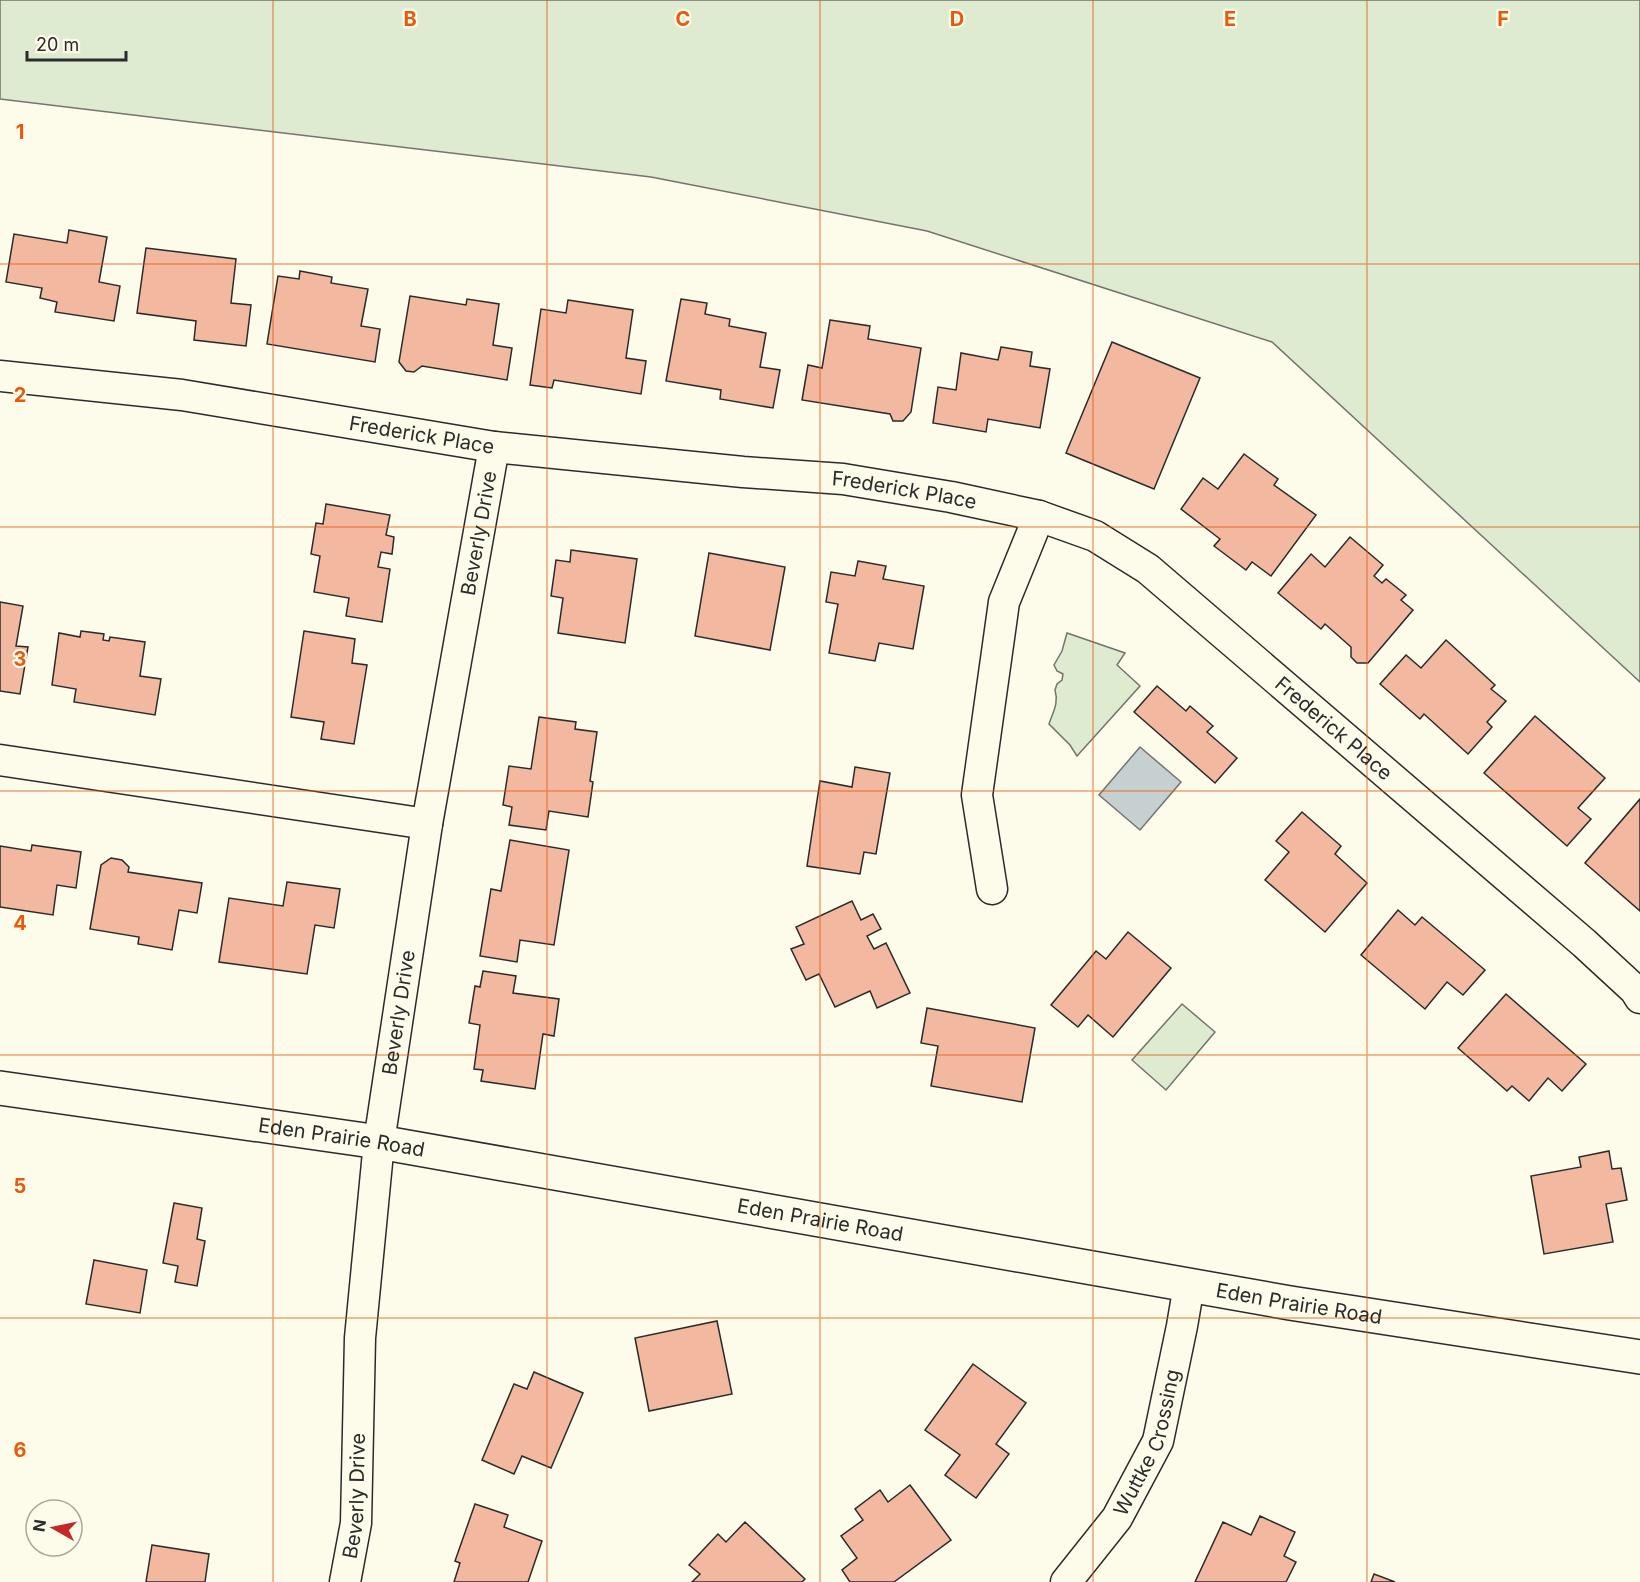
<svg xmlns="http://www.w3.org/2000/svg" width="1640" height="1582" font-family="Inter,sans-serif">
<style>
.green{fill:#deebd1;stroke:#74746e;stroke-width:1.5}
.water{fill:#c7d0d0;stroke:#74746e;stroke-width:1.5}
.building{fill:#f2b8a0;stroke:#2b2b2b;stroke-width:1.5}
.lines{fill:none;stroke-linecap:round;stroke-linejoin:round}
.street-casing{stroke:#2b2b2b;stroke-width:33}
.secondary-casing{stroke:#2b2b2b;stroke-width:36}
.street{stroke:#fdfbea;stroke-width:30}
.secondary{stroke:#fdfbea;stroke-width:33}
.grid{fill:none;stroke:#e8590c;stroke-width:1.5;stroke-opacity:0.55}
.labels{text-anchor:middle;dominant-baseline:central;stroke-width:4.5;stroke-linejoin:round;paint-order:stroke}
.street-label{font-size:20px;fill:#2b2b2b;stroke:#fdfbea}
.grid-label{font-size:20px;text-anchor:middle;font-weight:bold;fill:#e8590c;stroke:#fdfbea;stroke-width:4.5;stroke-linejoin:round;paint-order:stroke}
</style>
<rect width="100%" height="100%" fill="#fdfbea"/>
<g class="green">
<path d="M0,0H1640V682L1272,342L927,231L651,177L0,99Z"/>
<path d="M1067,633L1125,653L1117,665L1140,686L1077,756L1070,745L1049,724C1053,712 1059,703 1055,690L1057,684L1062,680L1063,674L1057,671L1054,665L1062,651Z"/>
<path d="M1182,1004L1215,1032L1166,1090L1132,1060Z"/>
</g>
<path class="water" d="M1140,747L1181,782L1140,830L1099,795Z"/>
<g class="building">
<path d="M69,230L107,237L99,282L120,286L114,321L55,312L57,302L40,298L42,288L6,282L14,234L67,243Z"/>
<path d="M146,248L236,259L231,303L251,305L246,346L194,340L196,321L137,313Z"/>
<path d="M300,271L332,277L331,283L368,289L361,326L380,329L375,362L267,344L278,276L299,279Z"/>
<path d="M410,296L466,305L467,299L499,304L493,345L512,348L507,380L422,366L414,372L406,371L399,362Z"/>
<path d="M681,299L707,303L705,314L730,319L729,326L766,333L760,367L780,370L773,408L720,399L721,390L666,381Z"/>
<path d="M568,300L633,310L626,358L646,361L641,394L554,380L552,388L530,385L541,309L566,313Z"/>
<path d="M830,320L870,326L868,339L921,348L911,412L903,421H893L890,414L802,400L808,365L822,368Z"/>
<path d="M1112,342L1200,378L1154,489L1066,453Z"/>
<path d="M1001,347L1032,352L1030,366L1050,369L1040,428L988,419L986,432L933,423L938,387L956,390L961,353L998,360Z"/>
<path d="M1244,454L1278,479L1274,485L1316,515L1271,576L1252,562L1246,570L1214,546L1220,539L1181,509L1203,478L1218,489Z"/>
<path d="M326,504L390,515L386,535L394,537L392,554L381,552L378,567L390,569L382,622L346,616L349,598L314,592L320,556L311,554L316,523L323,524Z"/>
<path d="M1350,537L1383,565L1374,576L1382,583L1386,579L1406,595L1401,600L1413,610L1368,663H1357L1351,657V647L1325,624L1321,629L1278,593L1311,554L1325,567Z"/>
<path d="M571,550L637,559L625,643L558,633L563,598L551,596L556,560L570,562Z"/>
<path d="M709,553L785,567L770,650L695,636Z"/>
<path d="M858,561L886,566L883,579L924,586L913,649L879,643L875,661L829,653L838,604L826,602L831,572L855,576Z"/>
<path d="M0,602L23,606L16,646L28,647L20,694L0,691Z"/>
<path d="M81,631L104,634L103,640L109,641L110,637L145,642L140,676L161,679L155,715L74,702L76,689L52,685L59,633L80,637Z"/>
<path d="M304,631L355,639L352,663L367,665L354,744L321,739L324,722L291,717Z"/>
<path d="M1446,640L1495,685L1491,689L1506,701L1487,722L1492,727L1468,754L1424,714L1420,719L1380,684L1406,655L1421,668Z"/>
<path d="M1157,686L1186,711L1190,706L1213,726L1207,732L1237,758L1215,783L1134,712Z"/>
<path d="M1535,716L1605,778L1578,808L1591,819L1567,846L1484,773Z"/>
<path d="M539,717L576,722L575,729L597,732L590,781L593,782L588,817L549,811L546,830L509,825L512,807L503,805L509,766L531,769Z"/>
<path d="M855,767L890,773L876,854L864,852L860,874L807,866L820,781L852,787Z"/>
<path d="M1640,799V911L1585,863Z"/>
<path d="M1302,812L1341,846L1335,854L1367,883L1325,932L1265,880L1289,852L1276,841Z"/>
<path d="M510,840L569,850L554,945L520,940L517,962L480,956L491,889L501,891Z"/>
<path d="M32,845L81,852L76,888L57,885L53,915L0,907V846L31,851Z"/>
<path d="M111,858L122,860L129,867L128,872L202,883L197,913L179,910L172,950L138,944L139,937L90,929L101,865Z"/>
<path d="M287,882L340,889L334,928L315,925L307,974L219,962L229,898L283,906Z"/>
<path d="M852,901L861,920L873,914L881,929L867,936L874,949L886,943L910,993L877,1008L870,991L835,1007L819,974L806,980L791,949L804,944L796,927Z"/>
<path d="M1398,910L1415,925L1422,917L1485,970L1463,995L1447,982L1425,1009L1361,955Z"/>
<path d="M1128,932L1171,968L1113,1037L1088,1015L1078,1027L1051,1005L1096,951L1106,959Z"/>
<path d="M483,971L516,976L513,993L559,999L554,1036L543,1034L535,1089L481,1081L483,1070L474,1069L480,1025L469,1023L475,986L480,987Z"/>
<path d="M1506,994L1586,1064L1562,1091L1548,1078L1529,1101L1512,1086L1507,1091L1458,1048Z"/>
<path d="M927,1008L1035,1028L1022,1102L931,1086L938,1046L921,1043Z"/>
<path d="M1609,1151L1612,1169L1621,1168L1627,1200L1606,1204L1613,1242L1544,1254L1531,1176L1581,1167L1579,1157Z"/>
<path d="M174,1203L202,1208L197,1239L205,1241L197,1286L175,1282L178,1266L163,1263Z"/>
<path d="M94,1260L147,1270L140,1313L86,1304Z"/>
<path d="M717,1321L732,1394L649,1411L635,1338Z"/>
<path d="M973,1364L1026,1403L996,1444L1009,1454L976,1498L945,1475L960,1455L925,1430Z"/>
<path d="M534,1372L583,1393L551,1468L522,1456L514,1474L482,1460L514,1384L527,1389Z"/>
<path d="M910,1485L951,1540L894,1582H850L842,1570L857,1558L841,1536L863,1520L855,1509L880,1490L888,1502Z"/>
<path d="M475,1504L508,1515L504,1527L542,1541L528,1582H454L460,1563L455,1561Z"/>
<path d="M1260,1516L1295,1532L1284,1556L1296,1562L1286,1582H1195L1223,1522L1251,1535Z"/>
<path d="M745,1522L805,1579L802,1582H692L700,1574L689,1565L718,1534L726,1542Z"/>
<path d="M152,1545L209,1554L205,1582H146Z"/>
<path d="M1374,1574L1395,1582H1371Z"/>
</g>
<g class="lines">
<defs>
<g id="street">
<path id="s1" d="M0,376L182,395L494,447L743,472L843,479L951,497L1039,516L1095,536L1148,569L1584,943L1635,990L1640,998"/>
<path d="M0,760L427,824"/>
<path d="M992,889L977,795L1004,602L1039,516"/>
<path id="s2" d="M345,1582L356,1523L360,1338L379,1142L427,824L494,447"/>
<path id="s3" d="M1066,1582L1117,1518L1158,1441L1182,1326L1189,1285"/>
</g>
<g id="secondary">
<path id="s4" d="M0,1088L379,1142L1290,1303L1640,1357"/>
</g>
</defs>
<use href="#street" class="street-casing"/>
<use href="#secondary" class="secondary-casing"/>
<use href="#street" class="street"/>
<use href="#secondary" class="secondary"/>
</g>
<path class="grid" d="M273,0V1582M547,0V1582M820,0V1582M1093,0V1582M1367,0V1582M0,264H1640M0,527H1640M0,791H1640M0,1055H1640M0,1318H1640"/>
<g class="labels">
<g class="street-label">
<text stroke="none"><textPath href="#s1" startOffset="426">Frederick Place</textPath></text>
<text stroke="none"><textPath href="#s1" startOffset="912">Frederick Place</textPath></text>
<text stroke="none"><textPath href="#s2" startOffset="1059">Beverly Drive</textPath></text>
<text stroke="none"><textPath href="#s1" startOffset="1416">Frederick Place</textPath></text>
<text stroke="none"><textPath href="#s2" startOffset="573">Beverly Drive</textPath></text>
<text stroke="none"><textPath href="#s4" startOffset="345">Eden Prairie Road</textPath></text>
<text stroke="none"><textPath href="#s4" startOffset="831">Eden Prairie Road</textPath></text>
<text stroke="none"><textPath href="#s4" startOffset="1317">Eden Prairie Road</textPath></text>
<text stroke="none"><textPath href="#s3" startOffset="164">Wuttke Crossing</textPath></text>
<text stroke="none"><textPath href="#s2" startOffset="87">Beverly Drive</textPath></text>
</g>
</g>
<g class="grid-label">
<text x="410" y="26">B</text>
<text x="683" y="26">C</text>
<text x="957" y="26">D</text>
<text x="1230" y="26">E</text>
<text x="1503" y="26">F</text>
<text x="20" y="139">1</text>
<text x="20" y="402">2</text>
<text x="20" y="666">3</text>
<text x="20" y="930">4</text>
<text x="20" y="1193">5</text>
<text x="20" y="1457">6</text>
</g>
<g transform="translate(54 1528) rotate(279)"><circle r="28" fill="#fdfbea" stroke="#a9a89e" stroke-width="1.5"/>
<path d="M0-4.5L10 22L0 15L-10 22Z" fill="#c62828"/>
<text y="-9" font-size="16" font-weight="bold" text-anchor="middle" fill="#2b2b2b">N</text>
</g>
<path d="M27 51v9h99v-9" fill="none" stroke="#2b2b2b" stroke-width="3"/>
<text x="36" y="51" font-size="18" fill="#2b2b2b" stroke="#fdfbea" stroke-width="4.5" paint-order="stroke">20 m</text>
</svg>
